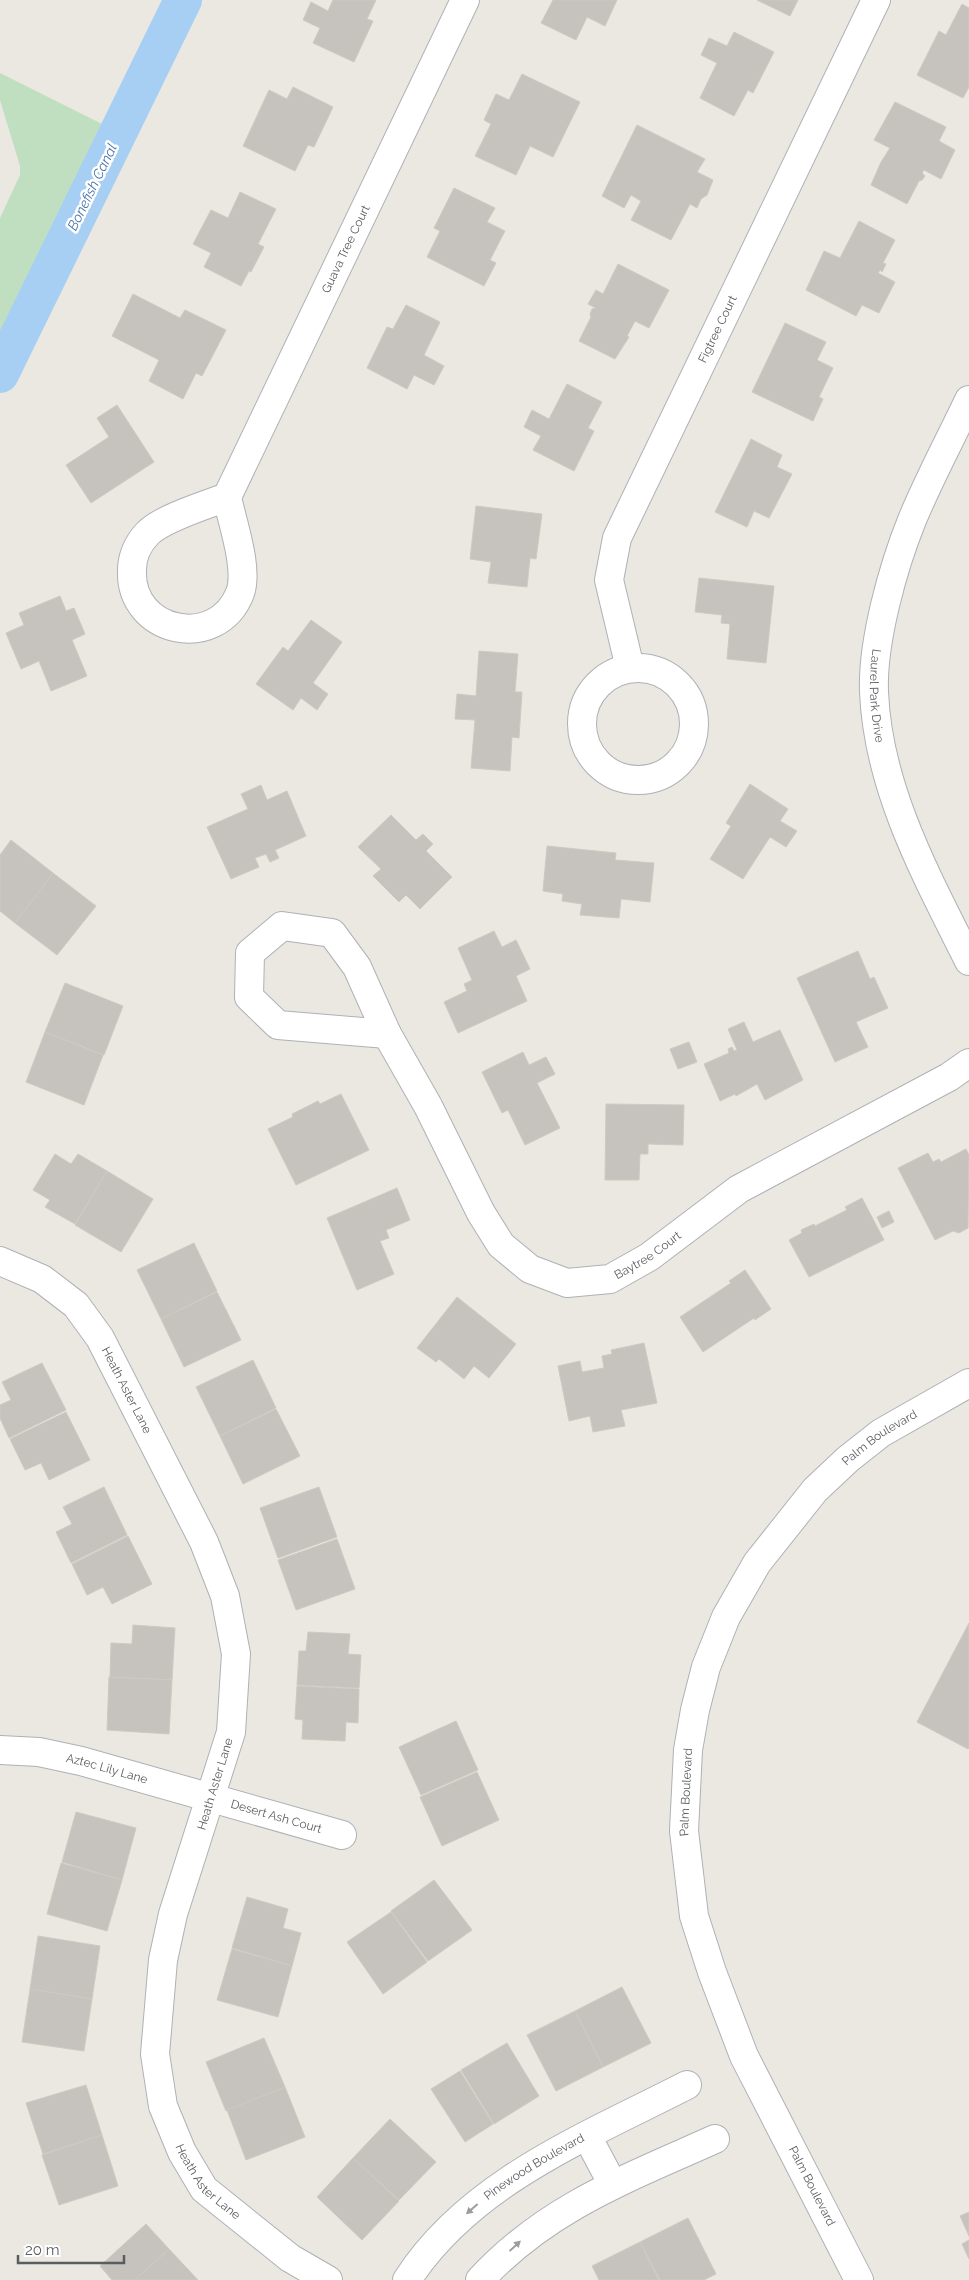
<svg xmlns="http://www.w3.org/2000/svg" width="969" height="2280" font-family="Raleway,sans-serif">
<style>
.green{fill:#c0dfc1}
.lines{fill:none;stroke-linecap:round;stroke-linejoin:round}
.canal{stroke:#a7cff3;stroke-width:38}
.building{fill:#c6c3be;stroke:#cecac0}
.minor-casing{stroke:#aeb1b5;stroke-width:30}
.minor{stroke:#fff;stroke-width:28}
.oneway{fill:#9b9da0}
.labels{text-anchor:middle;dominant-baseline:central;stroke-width:5;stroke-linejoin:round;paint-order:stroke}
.street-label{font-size:12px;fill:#595c60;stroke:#fff}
.water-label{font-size:14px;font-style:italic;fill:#4b75aa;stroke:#fff}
</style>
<rect width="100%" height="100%" fill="#eae8e1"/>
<path class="green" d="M0,73L120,133L0,382V218L20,175V166L0,100Z"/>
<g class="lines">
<path class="canal" d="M0,374L183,0"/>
</g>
<g class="building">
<path d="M333,0H376L367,19L373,21L354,62L313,43L320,28L303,20L311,2L328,11Z"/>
<path d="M553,0H617L605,26L587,17L576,40L541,23Z"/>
<path d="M757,0H798L790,16Z"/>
<path d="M962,4L969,8V87L963,98L917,75L939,31L946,35Z"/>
<path d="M734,32L774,52L753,93L748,90L734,116L700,98L717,63L701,55L709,38L727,46Z"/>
<path d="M522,74L580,102L553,157L530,146L516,175L475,156L491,124L484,120L496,94L509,100Z"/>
<path d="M293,87L333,107L314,147L308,145L295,171L243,146L269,90L287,99Z"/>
<path d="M895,102L946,127L939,141L955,150L941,179L924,170L922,173L925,176L922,180L919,181L907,204L871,185L881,162L890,148L874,140Z"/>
<path d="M637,125L705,159L697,172L713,180L707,195L701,199L697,208L690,204L671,240L631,220L641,201L631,195L624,208L602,196Z"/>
<path d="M454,188L495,208L487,222L505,231L490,260L496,263L484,286L427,257L440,231L434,228Z"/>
<path d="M240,192L276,209L258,244L264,247L251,272L249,271L241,286L204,267L211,253L193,244L211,210L228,218Z"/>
<path d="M859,221L895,240L883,263L886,264L882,272L880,270L878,273L895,282L879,313L862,305L856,316L806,290L824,251L840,258Z"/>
<path d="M618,264L669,290L649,328L635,321L627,336L629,337L615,359L579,341L591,317L590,314L592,309L596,308L588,304L596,290L603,294Z"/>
<path d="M133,294L180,318L185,310L226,330L202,376L196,373L183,399L149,381L159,360L112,336Z"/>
<path d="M406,305L440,322L424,355L444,366L434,385L414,375L407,389L367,368L387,327L393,329Z"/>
<path d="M785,323L826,342L817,360L833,368L819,397L823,399L813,421L752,392Z"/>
<path d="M567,384L602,402L588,428L594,431L574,471L533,450L541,436L524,427L532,410L549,419Z"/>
<path d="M117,405L154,462L91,503L66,465L109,437L97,418Z"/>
<path d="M751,439L782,455L777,467L792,474L769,518L754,511L747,527L715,512Z"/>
<path d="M476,506L542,514L536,559L530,558L527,587L488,583L491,562L470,559Z"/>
<path d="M699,578L774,586L766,663L727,659L730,624L721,623L722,615L695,612Z"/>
<path d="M60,596L66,611L74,608L85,634L72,640L87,676L51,691L39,661L21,669L6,633L24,625L19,613Z"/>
<path d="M311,620L342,642L313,683L328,694L317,710L301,698L293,710L256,684L283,647L288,651Z"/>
<path d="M479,651L518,654L515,692H522L519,738L512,737L510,771L471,768L475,720L455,719L457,694L476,696Z"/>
<path d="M750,784L788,809L780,821L797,831L786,847L770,837L743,879L710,859L731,826L726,823Z"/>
<path d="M261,785L267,800L287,791L306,836L275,850L279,858L270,862L266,854L255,858L259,867L231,879L207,827L248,809L241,794Z"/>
<path d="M391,815L416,840L423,834L433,844L426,851L452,877L420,909L406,895L399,902L373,876L381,869L358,847Z"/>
<path d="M11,840L53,873L15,923L0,911V855Z"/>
<path d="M547,846L616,853L615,860L654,863L650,902L621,899L619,918L580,915L582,904L562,901L563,894L543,891Z"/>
<path d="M53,873L96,906L57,955L15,923Z"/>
<path d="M494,931L502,947L516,940L530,969L516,976L527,1001L458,1033L444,1002L467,991L464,984L472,980L458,948Z"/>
<path d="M858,951L870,979L874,977L888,1008L856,1022L868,1047L835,1062L797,978Z"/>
<path d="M65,983L123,1006L104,1055L45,1032Z"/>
<path d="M744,1022L753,1042L780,1030L803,1080L765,1100L757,1084L736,1096L735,1094L720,1101L704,1064L729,1053L728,1049L732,1047L734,1051L737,1050L728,1029Z"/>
<path d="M45,1032L103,1055L84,1105L26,1082Z"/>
<path d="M689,1042L697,1062L678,1069L670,1049Z"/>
<path d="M523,1052L529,1065L546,1057L555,1074L537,1083L560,1128L525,1145L508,1110L502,1113L482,1072Z"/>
<path d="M341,1094L369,1150L296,1185L268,1129L293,1117L292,1114L318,1101L320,1104Z"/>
<path d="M606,1104L684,1105L683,1145L648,1144V1154H640L639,1180H605Z"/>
<path d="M966,1149L969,1155L968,1228L959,1233L953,1231L935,1240L898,1168L928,1153L933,1162L939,1159L941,1162Z"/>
<path d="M55,1154L71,1164L78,1154L107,1171L75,1224L45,1207L50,1200L33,1190Z"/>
<path d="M107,1171L153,1199L121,1252L75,1225Z"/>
<path d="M397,1188L410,1220L386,1230L389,1238L380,1241L394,1274L357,1290L327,1218Z"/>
<path d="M862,1198L884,1240L809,1277L789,1240L802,1233L801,1230L814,1224L815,1226L847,1210L845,1207Z"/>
<path d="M889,1211L894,1222L882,1228L877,1217Z"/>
<path d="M194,1243L217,1291L161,1319L137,1270Z"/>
<path d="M745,1270L771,1309L755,1320L754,1318L703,1352L680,1317L731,1283L729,1281Z"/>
<path d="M217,1292L241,1340L184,1367L161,1319Z"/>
<path d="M457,1297L516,1344L489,1378L474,1366L464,1379L439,1359L436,1362L417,1348Z"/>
<path d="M644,1343L657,1403L621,1410L625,1426L593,1432L590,1416L569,1421L558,1366L580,1361L582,1372L604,1368L602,1356L612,1354L611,1350Z"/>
<path d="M253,1360L276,1408L220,1436L196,1387Z"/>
<path d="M42,1363L66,1410L9,1438L0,1418V1405L11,1400L2,1382Z"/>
<path d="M276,1409L300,1456L243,1484L220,1436Z"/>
<path d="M66,1412L90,1460L49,1480L41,1463L25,1470L10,1439Z"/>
<path d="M104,1487L127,1535L71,1563L56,1532L72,1524L63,1507Z"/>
<path d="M319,1487L337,1537L278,1558L260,1508Z"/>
<path d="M128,1536L152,1584L112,1604L103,1587L87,1595L72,1564Z"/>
<path d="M337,1539L355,1589L296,1610L278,1560Z"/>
<path d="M969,1623V1748L968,1749L917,1722Z"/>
<path d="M133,1625L175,1628L172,1680L110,1677L111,1643L132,1644Z"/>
<path d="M308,1632L350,1634L348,1654L361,1655L359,1688L297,1685L299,1651H306Z"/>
<path d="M109,1677L172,1680L169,1734L107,1730Z"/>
<path d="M297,1686L359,1689L358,1723L346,1722L345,1741L302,1739L303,1720L295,1719Z"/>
<path d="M456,1721L478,1770L421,1795L399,1747Z"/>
<path d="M477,1772L499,1820L442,1846L420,1797Z"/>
<path d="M76,1812L136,1828L122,1880L62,1862Z"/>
<path d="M61,1863L122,1880L107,1931L47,1914Z"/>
<path d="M434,1880L472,1930L428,1961L391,1911Z"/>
<path d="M247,1897L288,1909L283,1928L301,1933L292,1966L232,1948Z"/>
<path d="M391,1912L427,1962L383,1994L347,1942Z"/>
<path d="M38,1936L100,1946L92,1999L30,1989Z"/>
<path d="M232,1949L292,1966L278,2017L217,2000Z"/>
<path d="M622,1987L651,2043L603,2067L575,2011Z"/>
<path d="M30,1989L92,1999L84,2051L22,2042Z"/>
<path d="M575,2011L603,2067L556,2091L527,2035Z"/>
<path d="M264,2038L285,2087L226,2111L206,2062Z"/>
<path d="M507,2043L539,2096L494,2124L461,2070Z"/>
<path d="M460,2071L493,2124L465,2142L431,2089Z"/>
<path d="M86,2085L102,2135L43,2154L26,2103Z"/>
<path d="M285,2087L305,2137L246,2160L227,2110Z"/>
<path d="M390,2119L436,2162L399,2200L353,2158Z"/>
<path d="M102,2135L118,2186L59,2205L42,2155Z"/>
<path d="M353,2158L399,2201L362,2240L317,2197Z"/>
<path d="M969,2212V2236L960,2216Z"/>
<path d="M688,2218L716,2274L704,2280H660L640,2242Z"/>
<path d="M146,2224L169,2249L135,2280H112L100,2266Z"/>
<path d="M969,2240V2259L962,2244Z"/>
<path d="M640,2242L659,2280H599L592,2266Z"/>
<path d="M169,2249L198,2280H135Z"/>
</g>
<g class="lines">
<defs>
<g id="minor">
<path id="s1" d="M969,400C950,440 929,479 912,520C893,567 872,642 874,692C878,789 927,877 969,961"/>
<path id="s2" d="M227,497L465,0"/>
<path d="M227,497C232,522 249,569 240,593C217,652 129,633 132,570C132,557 138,543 148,533C163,518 206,505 227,497Z"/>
<circle cx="638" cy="724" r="56"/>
<path id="s3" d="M630,668L609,580L617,538L876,0"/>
<path d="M282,926L332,933L357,967L387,1034L278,1025L249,997L250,953Z"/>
<path id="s4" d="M387,1034L428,1106L481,1213L501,1245L530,1269L567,1283L610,1279L649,1257L739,1189L949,1077L969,1063"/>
<path id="s5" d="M0,1261L42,1279L76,1305L100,1338L204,1542L225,1596L236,1654L231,1732L173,1914L163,1960L155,2054L163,2106L182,2152L204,2189L290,2258L328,2280"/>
<path id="s6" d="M0,1750L39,1752L81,1761L342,1835"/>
<path d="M587,2136L613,2185"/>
<path id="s7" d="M407,2280C470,2182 588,2136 687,2085"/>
<path d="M480,2280C546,2208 628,2178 715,2139"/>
<path id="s8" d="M859,2280L744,2056L712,1972L694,1916L684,1831L688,1750L695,1710L706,1667L726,1617L757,1563L815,1490L848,1459L881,1433L969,1383"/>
</g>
</defs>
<use href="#minor" class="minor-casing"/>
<use href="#minor" class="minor"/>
</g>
<defs><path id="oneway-solid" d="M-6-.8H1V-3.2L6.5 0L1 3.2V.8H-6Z" transform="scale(1.25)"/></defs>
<g class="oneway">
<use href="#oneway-solid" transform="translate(472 2209) rotate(139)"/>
<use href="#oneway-solid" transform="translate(515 2246) rotate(-43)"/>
</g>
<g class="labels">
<g class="street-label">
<text stroke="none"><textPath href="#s2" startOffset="275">Guava Tree Court</textPath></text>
<text stroke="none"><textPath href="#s3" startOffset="365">Figtree Court</textPath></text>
<text stroke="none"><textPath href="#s1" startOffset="314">Laurel Park Drive</textPath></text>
<text stroke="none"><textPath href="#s4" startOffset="405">Baytree Court</textPath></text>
<text stroke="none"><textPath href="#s5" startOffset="188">Heath Aster Lane</textPath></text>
<text stroke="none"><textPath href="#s8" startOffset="945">Palm Boulevard</textPath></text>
<text stroke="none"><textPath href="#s6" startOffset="109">Aztec Lily Lane</textPath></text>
<text transform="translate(215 1784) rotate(-73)">Heath Aster Lane</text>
<text stroke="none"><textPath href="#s8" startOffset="525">Palm Boulevard</textPath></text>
<text stroke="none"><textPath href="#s6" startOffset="285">Desert Ash Court</textPath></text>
<text stroke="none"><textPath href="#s7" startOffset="172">Pinewood Boulevard</textPath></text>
<text stroke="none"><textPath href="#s5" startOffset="1028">Heath Aster Lane</textPath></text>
<text transform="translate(812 2186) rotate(63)">Palm Boulevard</text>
</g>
<g class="water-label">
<text transform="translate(92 187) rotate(-64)">Bonefish Canal</text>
</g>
</g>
<path d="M18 2255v8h106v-8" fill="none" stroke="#595c60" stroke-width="2.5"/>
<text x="25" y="2255" font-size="15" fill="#595c60" stroke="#ffffff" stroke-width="4" paint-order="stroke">20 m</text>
</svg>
